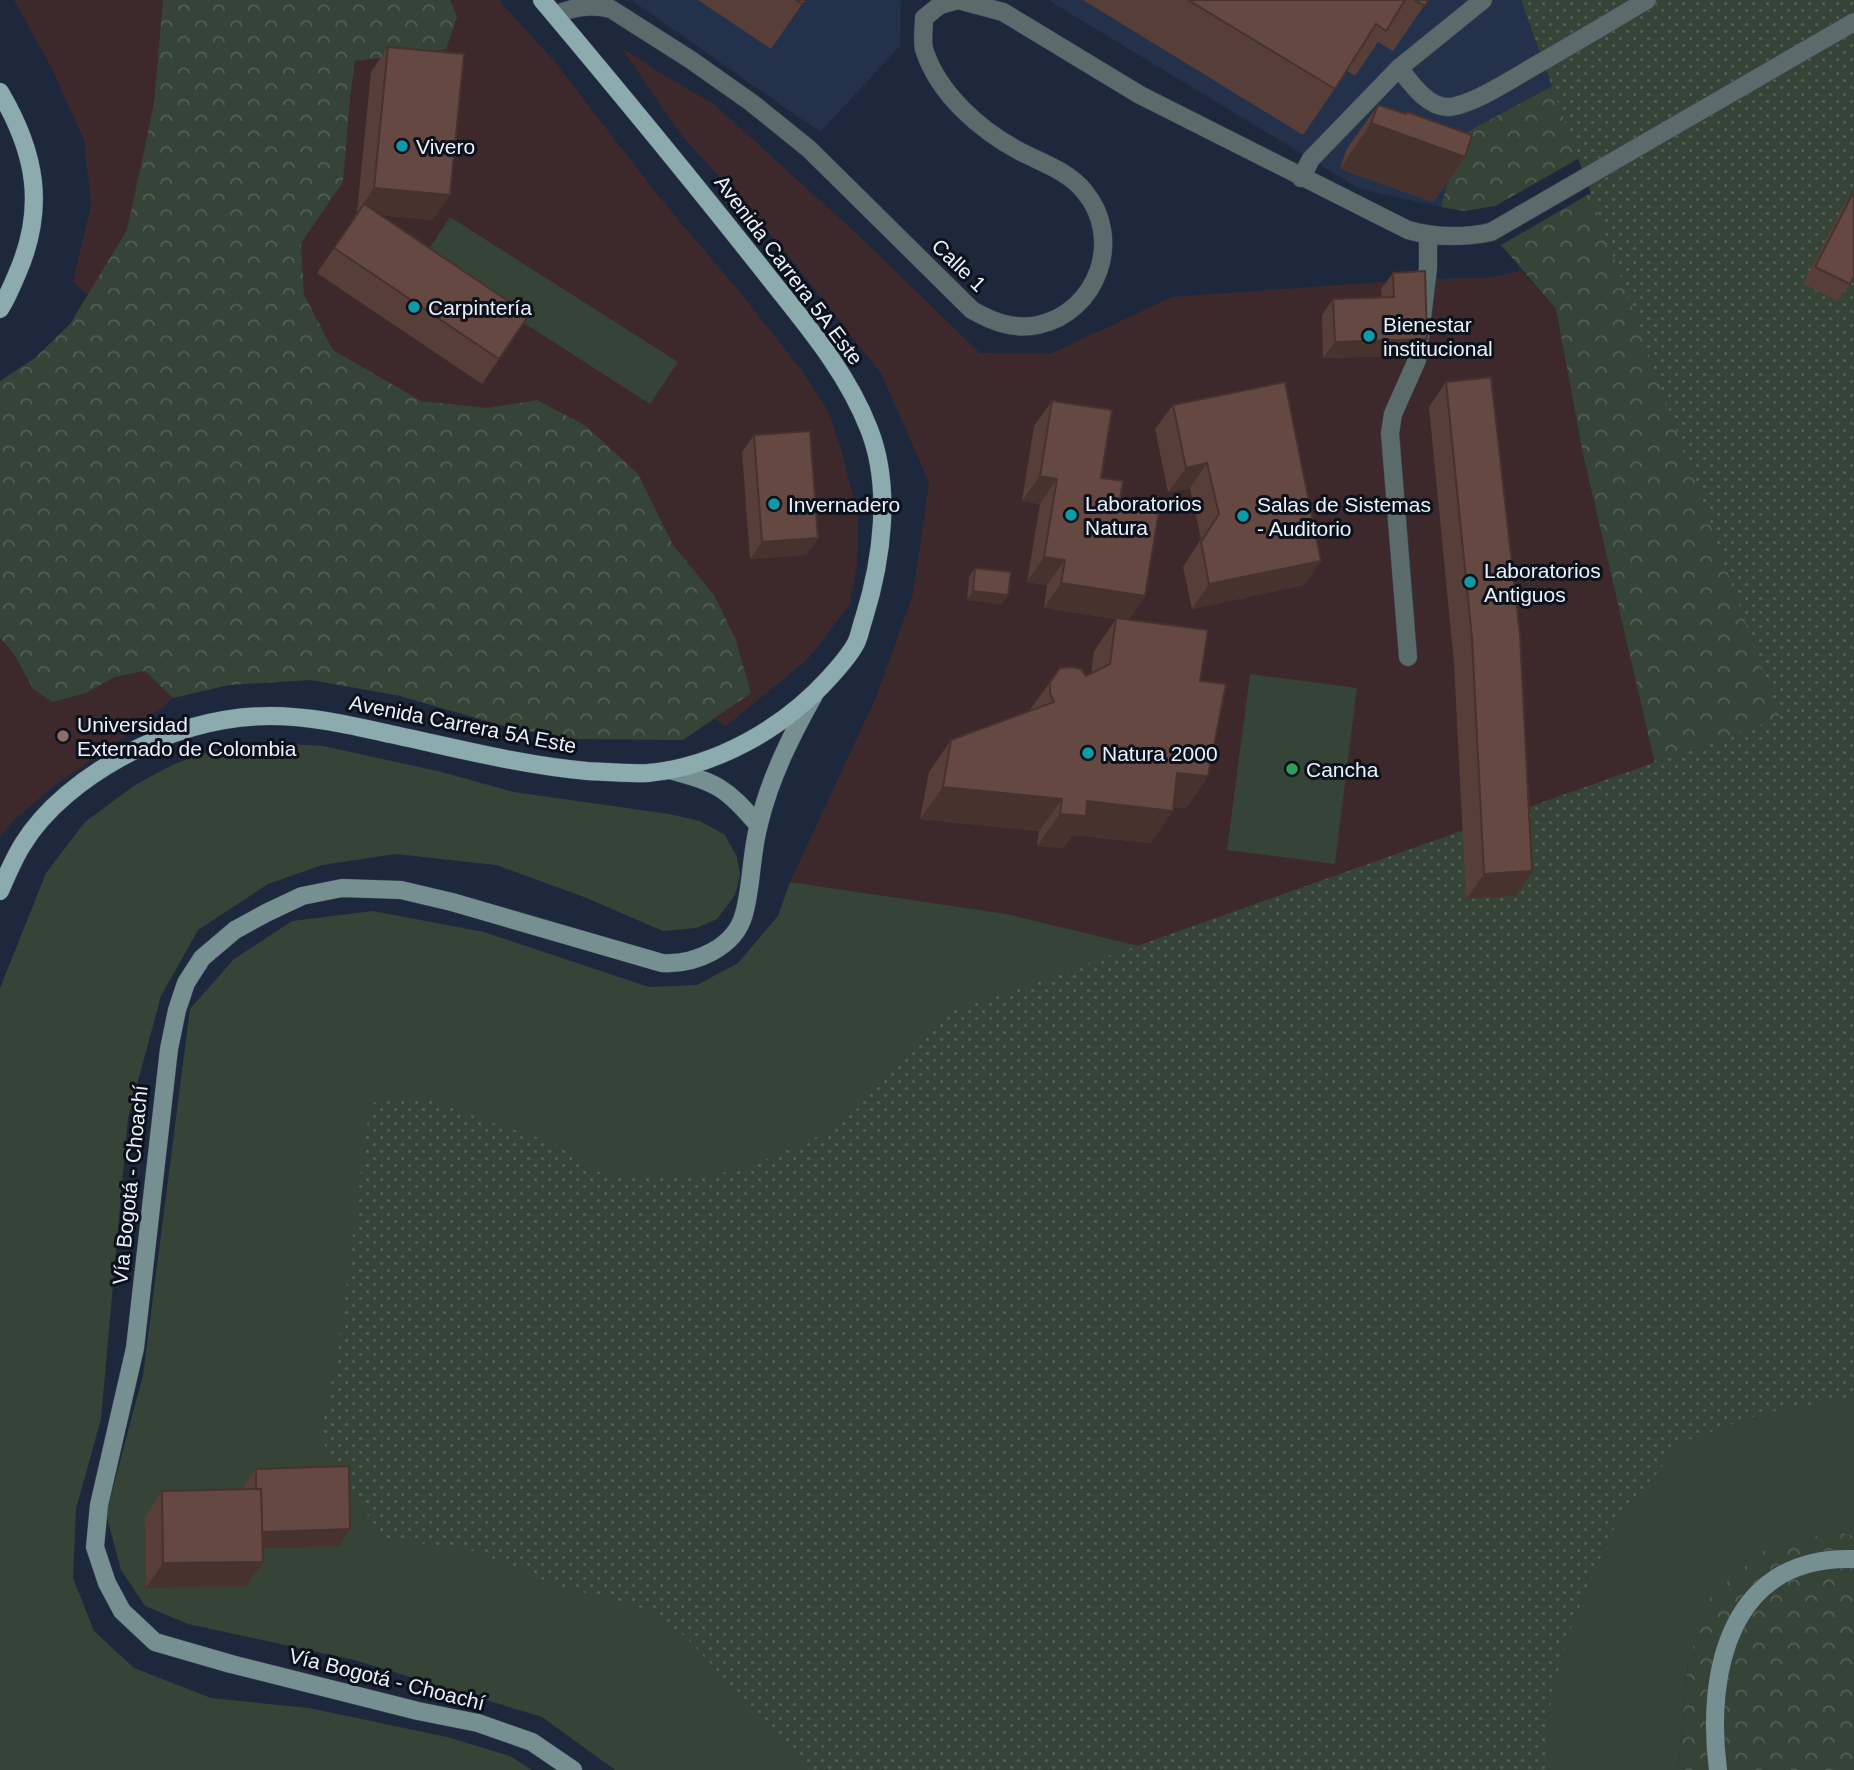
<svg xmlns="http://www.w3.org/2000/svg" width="1854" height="1770" font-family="Helvetica,sans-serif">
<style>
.education{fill:#3d292c}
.built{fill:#23314b}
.green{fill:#364337}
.forest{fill:url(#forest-crowns)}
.park{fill:url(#park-dots)}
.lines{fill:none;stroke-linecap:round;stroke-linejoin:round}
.lane-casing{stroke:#3a4457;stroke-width:19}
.street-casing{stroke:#3a4457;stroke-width:19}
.secondary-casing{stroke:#3a4457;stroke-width:19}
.primary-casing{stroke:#3a4457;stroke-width:19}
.lane{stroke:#5b6a6a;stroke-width:18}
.street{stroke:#5b6a6a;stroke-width:18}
.secondary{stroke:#768f90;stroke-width:18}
.primary{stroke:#8babad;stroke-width:18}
.wall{fill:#573e39}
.shaded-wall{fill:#47322e}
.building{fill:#654842;stroke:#47322e;stroke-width:2}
.culture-dot{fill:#0f9aa8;stroke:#0c111a;stroke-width:2.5}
.education-dot{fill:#8d6e63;stroke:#0c111a;stroke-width:2.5}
.leisure-dot{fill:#2e9e5b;stroke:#0c111a;stroke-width:2.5}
.labels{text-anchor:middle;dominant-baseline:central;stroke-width:6;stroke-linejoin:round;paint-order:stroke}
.poi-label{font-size:21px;fill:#e9f1fe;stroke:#0c111a;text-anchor:start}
.street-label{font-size:21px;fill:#e9f1fe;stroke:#0c111a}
</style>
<defs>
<pattern id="forest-crowns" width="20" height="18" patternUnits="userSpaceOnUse" patternTransform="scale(1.75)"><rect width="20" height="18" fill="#364337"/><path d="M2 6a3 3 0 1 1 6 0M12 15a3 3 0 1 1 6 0" fill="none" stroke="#535f55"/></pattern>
<pattern id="park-dots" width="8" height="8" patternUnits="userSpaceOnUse" patternTransform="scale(1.75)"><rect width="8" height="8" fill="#364337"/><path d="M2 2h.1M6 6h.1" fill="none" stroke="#535f55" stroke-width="1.8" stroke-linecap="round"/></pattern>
</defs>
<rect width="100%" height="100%" fill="#1d283c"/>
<g class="education">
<path d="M14,0H499L554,61L660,198L744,297L803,372L828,411L842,453L858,517L857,564L850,604L808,659L725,727L618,639L228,423L73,282L91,204L84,140L52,69Z"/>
<path d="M621,47L657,71L715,105L857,234L980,353L1050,354L1172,297L1423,279L1487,278L1522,271L1556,309L1583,454L1672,837L1243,971L1007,914L790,882L877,695L913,594L929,483L882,375L783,249L679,132Z"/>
<path d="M0,638L14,654L33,689L86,693L115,677L145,671L173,698L144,723L54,786L14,820L0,837Z"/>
</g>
<g class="built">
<path d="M631,0H901L900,46L820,132Z"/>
<path d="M1048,0H1710L1460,136L1441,207L1360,189Z"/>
</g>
<g class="green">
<path d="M450,217L678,362L650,404L423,258Z"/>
<path d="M1250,674L1357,688L1335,864L1227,850Z"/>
<path d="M272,743L323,746L442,772L514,792L669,814L700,821L725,835L737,857L740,875L735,895L717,919L696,928L663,931L584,897L496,865L396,854L322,865L268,884L198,930L161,996L128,1118L101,1419L76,1509L73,1578L94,1631L134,1668L211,1698L309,1708L447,1737L510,1756L532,1770H0V988L46,873L85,822L135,785L172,765L215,749Z"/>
<path d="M790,882L1007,914L1243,971L1854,1170V1536L1835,1531L1688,1663L1678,1770H615L542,1717L354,1660L188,1624L145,1606L121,1570L106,1514L143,1375L190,1009L234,959L292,921L373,911L484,932L649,987L697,985L738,963L778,916Z"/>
</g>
<g class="forest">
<path d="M163,0H450L457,17L446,49L355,61L350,98L343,182L301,243L304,295L333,350L421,401L487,408L537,400L586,426L638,474L673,545L714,595L736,640L751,693L683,740L574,739L507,727L400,696L311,680L229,685L173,698L145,671L115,677L86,693L52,702L33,689L14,654L0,638V381L35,358L70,324L127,230L154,104Z"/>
<path d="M1710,0L1640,124L1495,206L1464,211L1441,207L1460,136Z"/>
<path d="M1657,155L1854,1003L1672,837L1583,454L1556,309L1501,245Z"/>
<path d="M1835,1531L1854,1536V1770H1678L1688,1663L1711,1596L1763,1551Z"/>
</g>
<path class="park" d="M1521,0H1854V1397L1764,1413L1680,1443L1611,1533L1566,1639L1545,1727L1547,1770H809L685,1636L636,1605L561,1587L475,1551L384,1538L354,1496L320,1437L338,1352L370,1103L428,1097L481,1119L551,1142L604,1175L674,1177L739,1171L838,1128L948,1013L1780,718Z"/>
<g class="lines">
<defs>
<g id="lane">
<path d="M1399,68C1411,83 1427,107 1448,107C1470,106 1511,80 1531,68C1570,46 1608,23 1647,0"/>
<path d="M1301,178L1311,159L1399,68L1483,0"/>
<path d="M1408,657L1390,433L1393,414L1417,360L1428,268V236"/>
</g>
<path id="street" d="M555,15C574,7 590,4 611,9L691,60L752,103L809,149L972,310C993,322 1014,330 1038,325C1098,312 1124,238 1084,191C1069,172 1043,163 1021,152C981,131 938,94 924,49C922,40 924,28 924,18L940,5L958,0L1003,12L1140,95L1408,230C1436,238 1462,238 1491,232L1854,22"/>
<g id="secondary">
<path d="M670,770C717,783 726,787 758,825"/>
<path d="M573,1770L532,1742L478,1723L418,1711L231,1664L155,1642L122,1611L107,1583L95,1547L99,1505L135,1348L169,1049L177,1010L186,983L202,958L235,930L266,913L302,896L342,888L401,890L452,902L662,963C694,965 735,948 744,914C752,885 751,853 759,824C770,778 791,736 814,695"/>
<path d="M1718,1770C1705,1670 1731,1555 1854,1559"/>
</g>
<g id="primary">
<path d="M0,92C36,153 46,208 17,274C12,286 7,298 0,309"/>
<path d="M0,891C7,875 14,858 23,844C45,808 84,778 120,758C165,732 218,716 270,716C311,716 350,725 390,734C456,748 520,765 587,771C607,772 628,774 648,773C716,767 784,728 830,677C839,667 850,655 856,643C860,635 861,626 864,618C882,560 892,487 869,429C846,369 802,320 763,270C691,179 617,89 542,0"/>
</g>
</defs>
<use href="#lane" class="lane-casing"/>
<use href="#street" class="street-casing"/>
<use href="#secondary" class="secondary-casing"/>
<use href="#primary" class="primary-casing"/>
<use href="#lane" class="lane"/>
<use href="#street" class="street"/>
<use href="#secondary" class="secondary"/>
<use href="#primary" class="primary"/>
</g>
<g class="wall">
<path d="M698,0H805L771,49Z"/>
<path d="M1083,0H1428L1393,51L1378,42L1355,76L1347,71L1303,135Z"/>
<path d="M388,47L433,220L379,215L529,315L482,384L317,273L358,213H357L371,72Z"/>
<path d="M1378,105L1465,157L1433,202L1340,169L1346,150Z"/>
<path d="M1854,191L1850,284L1838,301L1803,284L1842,208Z"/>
<path d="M1393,273L1427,339L1416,356L1323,358L1322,315L1333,299L1382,297L1381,289Z"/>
<path d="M1446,382L1532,871L1515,896L1466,899L1454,663L1429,407Z"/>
<path d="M1052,401L1101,478L1120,499L1128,620L1200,681L1208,776L1186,808L1173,807V811L1150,843L1073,835L1063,848L1037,846L1039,831L920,819L929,772L951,740L1029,711L1050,682L1086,676L1091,674L1094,651L1116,619L1044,608L1047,585L1027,582L1040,504L1022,501L1034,426Z"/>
<path d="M1173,405L1304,585L1192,609L1183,567L1201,539L1190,488L1168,492L1155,429Z"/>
<path d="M754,435L818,538L806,555L750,559L742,452Z"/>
<path d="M975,568L1002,604L967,600L969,577Z"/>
<path d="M256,1469L350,1529L339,1546L263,1548V1562L246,1586L146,1588L145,1516L162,1491L244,1489V1485Z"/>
</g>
<g class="shaded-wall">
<path d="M1371,123L1465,157L1433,202L1340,169Z"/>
<path d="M374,188L450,195L433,220L357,213Z"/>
<path d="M1427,339L1416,356L1323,358L1335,342Z"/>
<path d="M1207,463L1190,488L1168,492L1186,468Z"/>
<path d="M1040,476L1057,479L1040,504L1022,501Z"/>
<path d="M818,538L806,555L750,559L762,542Z"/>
<path d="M1044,557L1065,560L1047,585L1027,582Z"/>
<path d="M1321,561L1304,585L1192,609L1209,584Z"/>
<path d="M1061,583L1145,596L1128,621L1044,608Z"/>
<path d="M973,591L1008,595L1002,604L967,600Z"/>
<path d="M1177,773L1208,776L1186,808L1155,805Z"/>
<path d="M943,787L1062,799L1039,831L920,819Z"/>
<path d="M1087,801L1173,811L1150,843L1073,835L1063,848L1037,846L1060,814Z"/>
<path d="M1532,871L1515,896L1466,899L1484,874Z"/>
<path d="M350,1529L339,1546L245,1549L256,1532Z"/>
<path d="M263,1562L246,1586L146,1588L163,1563Z"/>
</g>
<g class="building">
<path d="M796,0H805L803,4Z"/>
<path d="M1188,0H1405L1386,31L1376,24L1335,89Z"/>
<path d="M1414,0H1428L1425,6Z"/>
<path d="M388,47L464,54L450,195L374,188Z"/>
<path d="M1378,105L1406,114L1407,112L1472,135L1465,157L1371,123Z"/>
<path d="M1854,191V277L1850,284L1815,267Z"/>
<path d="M364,204L529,315L499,359L334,248Z"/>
<path d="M1425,271L1427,339L1335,342L1333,299L1394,297L1393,273Z"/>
<path d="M1491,377L1520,635L1532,871L1484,874L1472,638L1446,382Z"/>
<path d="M1285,382L1321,561L1209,584L1201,542L1219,514L1207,463L1186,468L1173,405Z"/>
<path d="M1052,401L1112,410L1101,478L1123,481L1120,499L1160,505L1145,596L1061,583L1065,560L1044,557L1057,479L1040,476Z"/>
<path d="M810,431L818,538L762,542L754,435Z"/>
<path d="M975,568L1011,572L1008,595L973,591Z"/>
<path d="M1116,618L1208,630L1200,681L1226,684L1208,776L1177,773L1173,811L1087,801L1086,816L1060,814L1062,799L943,787L951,740L1054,702L1050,693V682L1060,668L1071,667L1081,669L1086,676L1110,664Z"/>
<path d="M349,1466L350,1529L262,1532L261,1489H256V1469Z"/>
<path d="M261,1489L263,1562L163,1563L162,1491Z"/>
</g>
<g class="culture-dot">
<circle cx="402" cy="146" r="7"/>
<circle cx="414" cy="307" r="7"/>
<circle cx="1369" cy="336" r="7"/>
<circle cx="774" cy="504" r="7"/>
<circle cx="1071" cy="515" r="7"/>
<circle cx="1243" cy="516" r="7"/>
<circle cx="1470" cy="582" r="7"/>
<circle cx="1088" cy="753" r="7"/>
</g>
<circle class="education-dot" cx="63" cy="736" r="7"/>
<circle class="leisure-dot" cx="1292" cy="769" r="7"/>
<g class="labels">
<g class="poi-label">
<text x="416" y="146">Vivero</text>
<text x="428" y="307">Carpintería</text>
<text x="1383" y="324">Bienestar<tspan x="1383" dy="24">institucional</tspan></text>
<text x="1085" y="503">Laboratorios<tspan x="1085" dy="24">Natura</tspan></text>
<text x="788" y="504">Invernadero</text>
<text x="1257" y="504">Salas de Sistemas<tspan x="1257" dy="24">- Auditorio</tspan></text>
<text x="1484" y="570">Laboratorios<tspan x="1484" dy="24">Antiguos</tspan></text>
<text x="77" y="724">Universidad<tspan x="77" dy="24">Externado de Colombia</tspan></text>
<text x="1102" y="753">Natura 2000</text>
<text x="1306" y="769">Cancha</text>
</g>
<g class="street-label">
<text transform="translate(959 265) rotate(44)">Calle 1</text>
<text transform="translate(789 270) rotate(53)">Avenida Carrera 5A Este</text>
<text transform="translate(463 724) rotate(11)">Avenida Carrera 5A Este</text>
<text transform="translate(130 1185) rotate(-84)">Vía Bogotá - Choachí</text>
<text transform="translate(387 1679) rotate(14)">Vía Bogotá - Choachí</text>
</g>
</g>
</svg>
